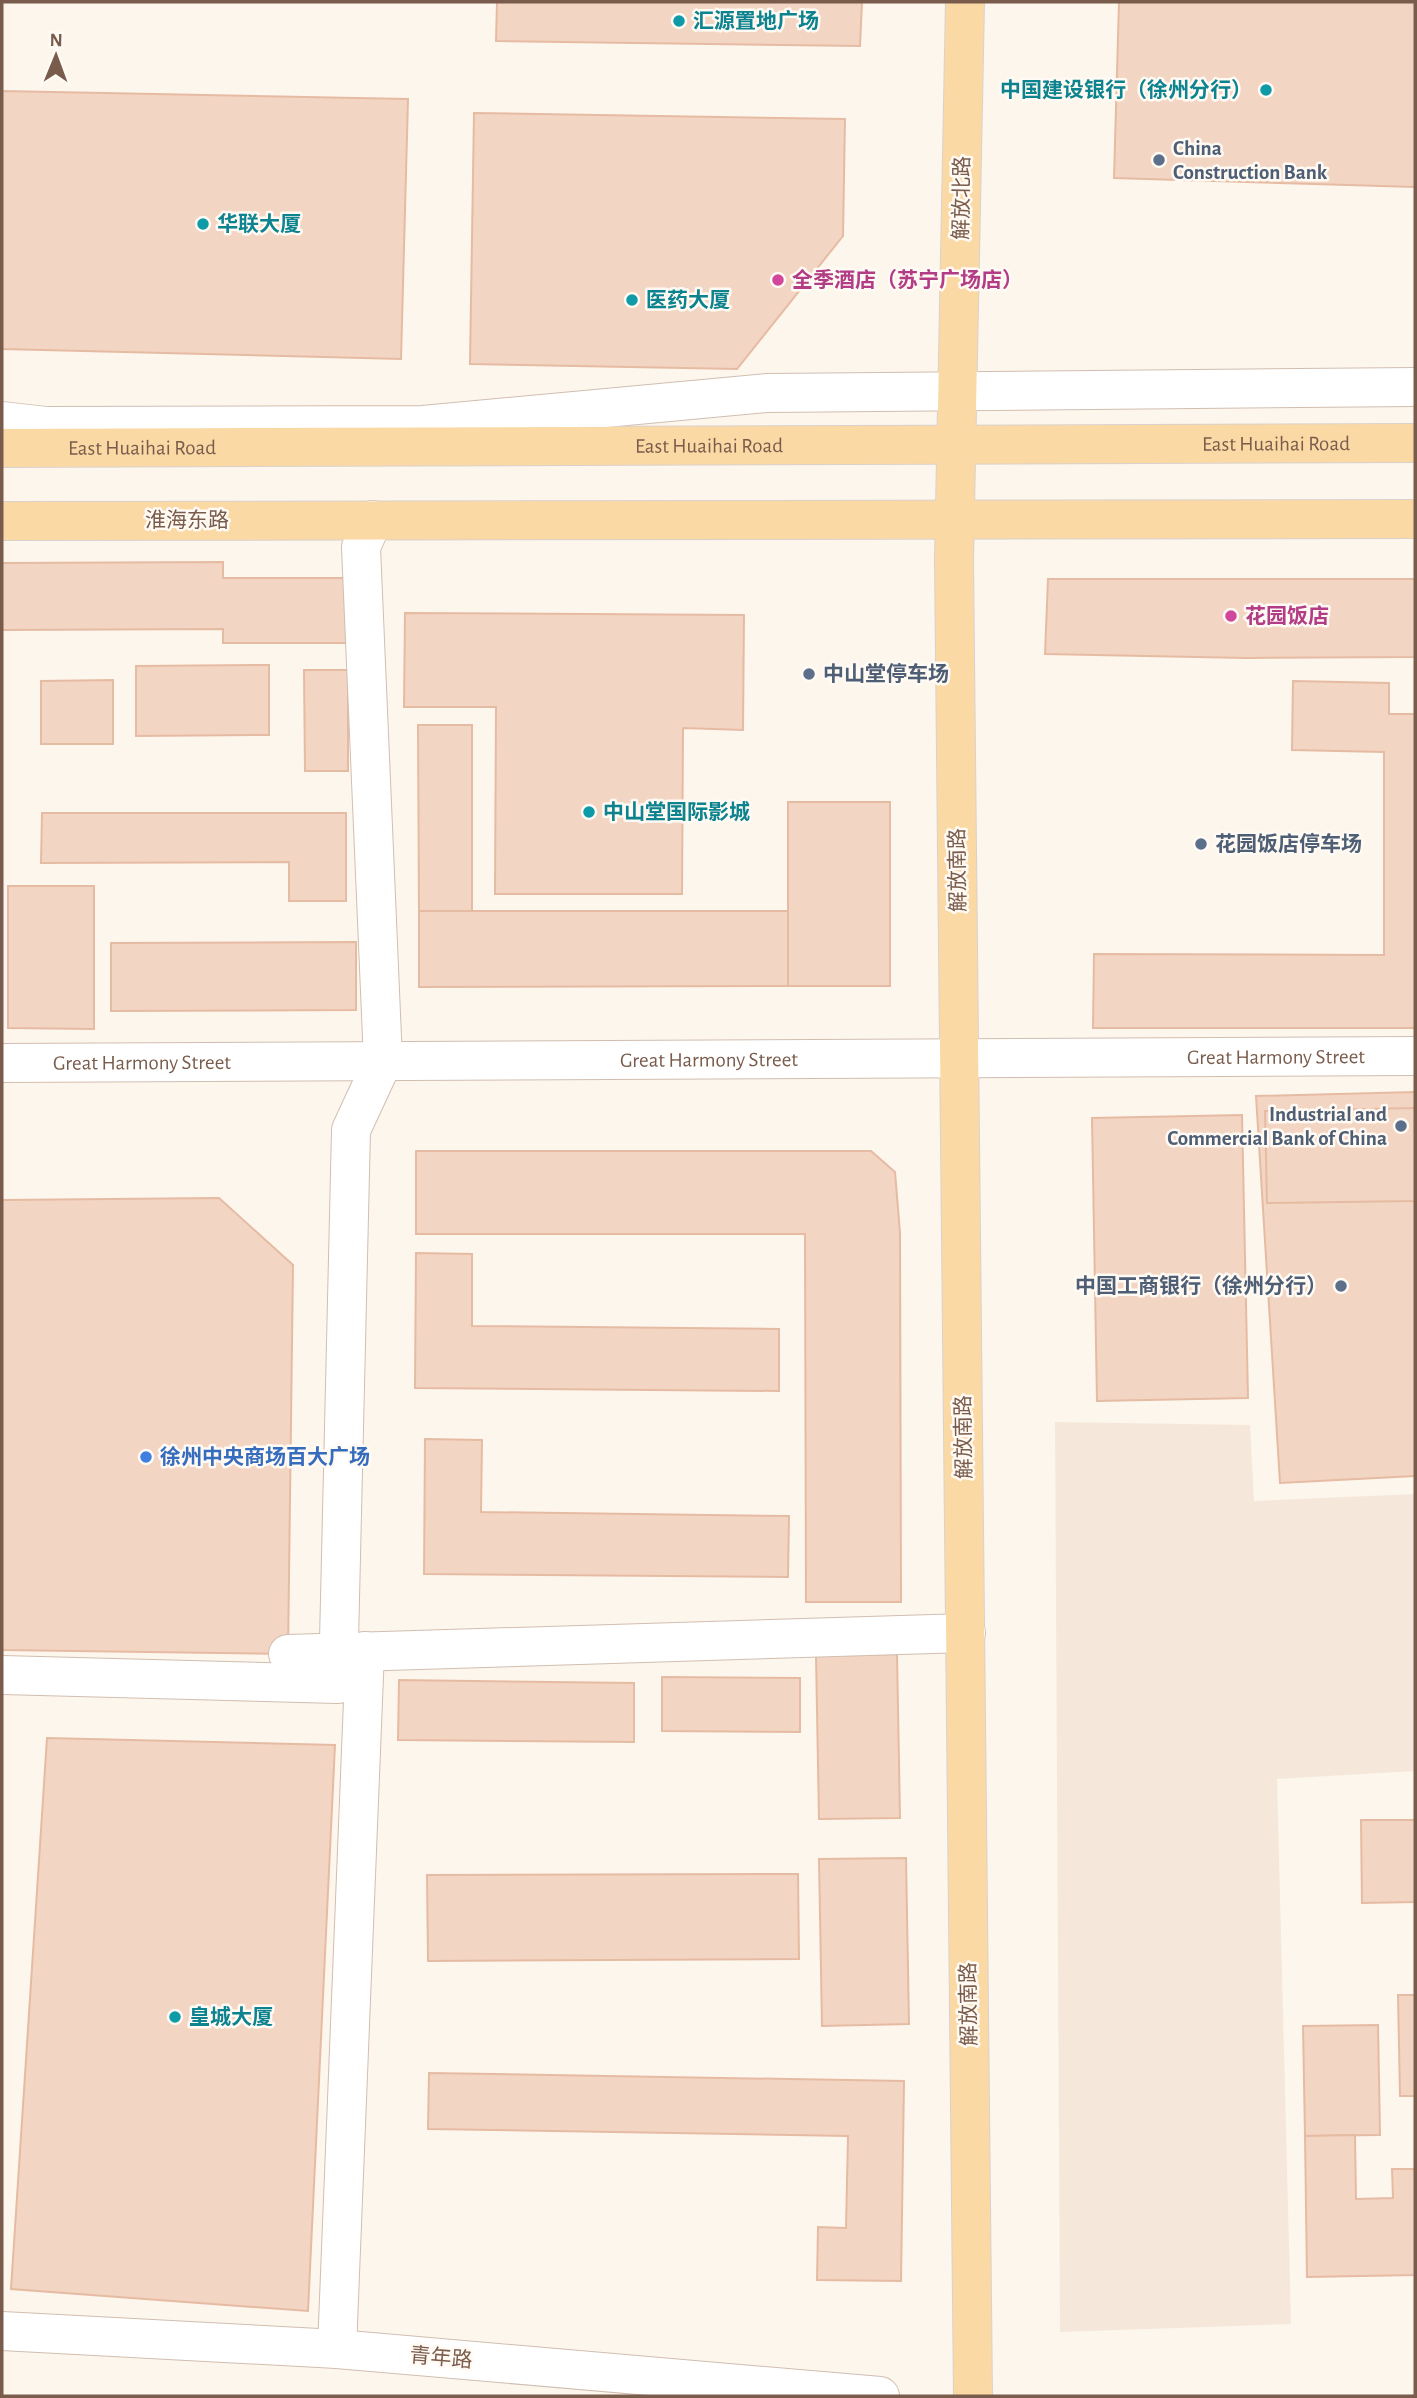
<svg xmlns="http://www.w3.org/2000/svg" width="1417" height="2398" font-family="'Alegreya Sans','Noto Sans SC',sans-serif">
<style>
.residential{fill:#f5e8da}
.building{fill:#f3d5c3;stroke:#e6bba3;stroke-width:2}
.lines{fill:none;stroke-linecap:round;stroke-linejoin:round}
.minor-casing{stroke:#d1beb0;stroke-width:40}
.major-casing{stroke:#dad1cd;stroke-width:40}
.minor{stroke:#fff;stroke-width:38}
.major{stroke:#fbd9a5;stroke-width:38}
.culture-dot{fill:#0f9aa8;stroke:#fffaf3;stroke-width:2.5}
.service-dot{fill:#5c6f8a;stroke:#fffaf3;stroke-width:2.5}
.hotel-dot{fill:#d1479c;stroke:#fffaf3;stroke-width:2.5}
.shop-dot{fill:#3f7fe0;stroke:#fffaf3;stroke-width:2.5}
.labels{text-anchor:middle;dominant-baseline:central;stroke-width:5;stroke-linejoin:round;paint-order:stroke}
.culture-label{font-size:21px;font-weight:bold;fill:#0d838f;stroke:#fffaf3;text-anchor:start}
.service-label{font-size:21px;font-weight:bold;fill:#4e5e75;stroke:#fffaf3;text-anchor:start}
.street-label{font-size:21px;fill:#7a5c4d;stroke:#fffaf3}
.hotel-label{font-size:21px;font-weight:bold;fill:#b23c85;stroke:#fffaf3;text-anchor:start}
.shop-label{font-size:21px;font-weight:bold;fill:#366cbe;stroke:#fffaf3;text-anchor:start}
</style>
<rect width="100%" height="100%" fill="#fdf6ec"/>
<path class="residential" d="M1055,1422L1250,1425L1254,1501L1415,1494V1771L1277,1779L1291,2324L1060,2332Z"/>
<g class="building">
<path d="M497,2H862L860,46L496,41Z"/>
<path d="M1119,2H1415V187L1114,178Z"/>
<path d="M2,91L408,99L401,359L2,349Z"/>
<path d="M474,113L845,119L843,236L737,369L470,364Z"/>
<path d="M223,562V578H361V643H223V629L2,630V563Z"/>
<path d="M1048,579H1415V657L1246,658L1045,654Z"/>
<path d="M405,613L744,615L743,730L683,728L682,894H495L496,707H404Z"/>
<path d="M269,665V735L136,736V666Z"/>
<path d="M304,670H348V771H305Z"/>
<path d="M113,680V744H41V681Z"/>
<path d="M1293,681L1389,683V714H1415V1028H1093L1094,954L1384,955V752L1292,750Z"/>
<path d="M418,725H472V911H419Z"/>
<rect x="788" y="802" width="102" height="184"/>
<path d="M42,813H346V901H289V862L41,863Z"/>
<path d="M8,886H94V1029L8,1028Z"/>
<path d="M419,911H788V986L419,987Z"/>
<path d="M356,942V1010L111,1011V943Z"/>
<path d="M1415,1092V1476L1280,1483L1256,1096Z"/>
<path d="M1415,1108V1201L1267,1203L1265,1111Z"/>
<path d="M1242,1115L1248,1398L1097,1401L1092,1118Z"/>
<path d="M416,1151H871L895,1172L900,1233L901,1602H806L805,1234H416Z"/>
<path d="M219,1198L293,1265L288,1654L2,1650V1200Z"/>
<path d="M416,1253L472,1254V1326L779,1329V1391L415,1388Z"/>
<path d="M425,1439L482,1440L481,1512L789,1516L788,1577L424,1574Z"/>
<path d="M897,1654L900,1818L819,1819L816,1655Z"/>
<path d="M662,1677L800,1678V1732L662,1731Z"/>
<path d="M399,1680L634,1683V1742L398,1740Z"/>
<path d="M47,1738L335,1745L308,2311L11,2289Z"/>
<path d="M1361,1820H1415V1902L1362,1903Z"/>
<path d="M906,1858L909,2024L822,2026L819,1859Z"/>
<path d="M798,1874L799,1959L428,1961L427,1875Z"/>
<path d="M1398,1995H1415V2096H1400Z"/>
<path d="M1378,2025L1380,2135L1305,2136L1303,2026Z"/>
<path d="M429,2073L904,2081L901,2281L817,2280L818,2227L846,2228L848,2136L428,2129Z"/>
<path d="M1355,2135L1356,2199L1393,2198L1392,2169H1415V2275L1307,2277L1305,2136Z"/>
</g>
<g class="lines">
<defs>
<g id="minor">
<path d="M2,421L46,426L423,425L767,393L1415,387"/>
<path id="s1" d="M2,1063L1415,1056"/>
<path d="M288,1654L966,1633"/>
<path d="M2,1675L338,1684L351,1130L383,1061L361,547L373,520"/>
<path d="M2,2331L337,2349L880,2396"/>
<path d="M337,2349L365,1651"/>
</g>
<g id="major">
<path d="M965,2L954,560L973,2396"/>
<path id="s2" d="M2,448L1415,443"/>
<path d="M2,521L1415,519"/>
</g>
</defs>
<use href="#minor" class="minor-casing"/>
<use href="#major" class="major-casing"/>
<use href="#minor" class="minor"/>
<use href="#major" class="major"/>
</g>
<g class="culture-dot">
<circle cx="679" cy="21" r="7"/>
<circle cx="1266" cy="90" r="7"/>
<circle cx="203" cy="224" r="7"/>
<circle cx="632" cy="300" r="7"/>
<circle cx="589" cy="812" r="7"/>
<circle cx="175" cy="2017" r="7"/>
</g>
<g class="service-dot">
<circle cx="1159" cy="160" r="7"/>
<circle cx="809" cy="674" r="7"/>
<circle cx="1201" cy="844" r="7"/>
<circle cx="1401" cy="1126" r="7"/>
<circle cx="1341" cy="1286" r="7"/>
</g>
<g class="hotel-dot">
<circle cx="778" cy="280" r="7"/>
<circle cx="1231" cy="616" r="7"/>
</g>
<circle class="shop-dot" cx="146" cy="1457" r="7"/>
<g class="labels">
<g class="culture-label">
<text x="693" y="21">汇源置地广场</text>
<text x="1252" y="90" text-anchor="end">中国建设银行（徐州分行）</text>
<text x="217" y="224">华联大厦</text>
<text x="646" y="300">医药大厦</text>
<text x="603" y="812">中山堂国际影城</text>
<text x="189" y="2017">皇城大厦</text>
</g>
<g class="service-label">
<text x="1173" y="148">China<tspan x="1173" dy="24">Construction Bank</tspan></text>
<text x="823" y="674">中山堂停车场</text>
<text x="1215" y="844">花园饭店停车场</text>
<text x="1387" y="1114" text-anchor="end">Industrial and<tspan x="1387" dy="24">Commercial Bank of China</tspan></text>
<text x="1327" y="1286" text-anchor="end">中国工商银行（徐州分行）</text>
</g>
<g class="street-label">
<text transform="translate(962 198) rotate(-89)">解放北路</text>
<text stroke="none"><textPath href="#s2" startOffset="1274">East Huaihai Road</textPath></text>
<text stroke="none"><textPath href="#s2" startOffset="707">East Huaihai Road</textPath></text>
<text stroke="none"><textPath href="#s2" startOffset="140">East Huaihai Road</textPath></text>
<text x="187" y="520">淮海东路</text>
<text transform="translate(958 870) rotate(-91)">解放南路</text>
<text stroke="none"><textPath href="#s1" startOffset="1274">Great Harmony Street</textPath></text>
<text stroke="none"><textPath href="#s1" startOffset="707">Great Harmony Street</textPath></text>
<text stroke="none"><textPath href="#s1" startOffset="140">Great Harmony Street</textPath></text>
<text transform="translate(964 1437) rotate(-91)">解放南路</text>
<text transform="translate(969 2004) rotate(-91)">解放南路</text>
<text transform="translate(441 2358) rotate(5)">青年路</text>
</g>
<g class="hotel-label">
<text x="792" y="280">全季酒店（苏宁广场店）</text>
<text x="1245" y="616">花园饭店</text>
</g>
<g class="shop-label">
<text x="160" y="1457">徐州中央商场百大广场</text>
</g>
</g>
<rect width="1417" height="2398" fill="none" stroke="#7a5c4d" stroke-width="7"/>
<g transform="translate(56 56) rotate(1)" stroke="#fffaf3" stroke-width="5" paint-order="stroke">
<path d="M0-5L12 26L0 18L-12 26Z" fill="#7a5c4d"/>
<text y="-10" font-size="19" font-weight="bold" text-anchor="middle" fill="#7a5c4d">N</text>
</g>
</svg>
